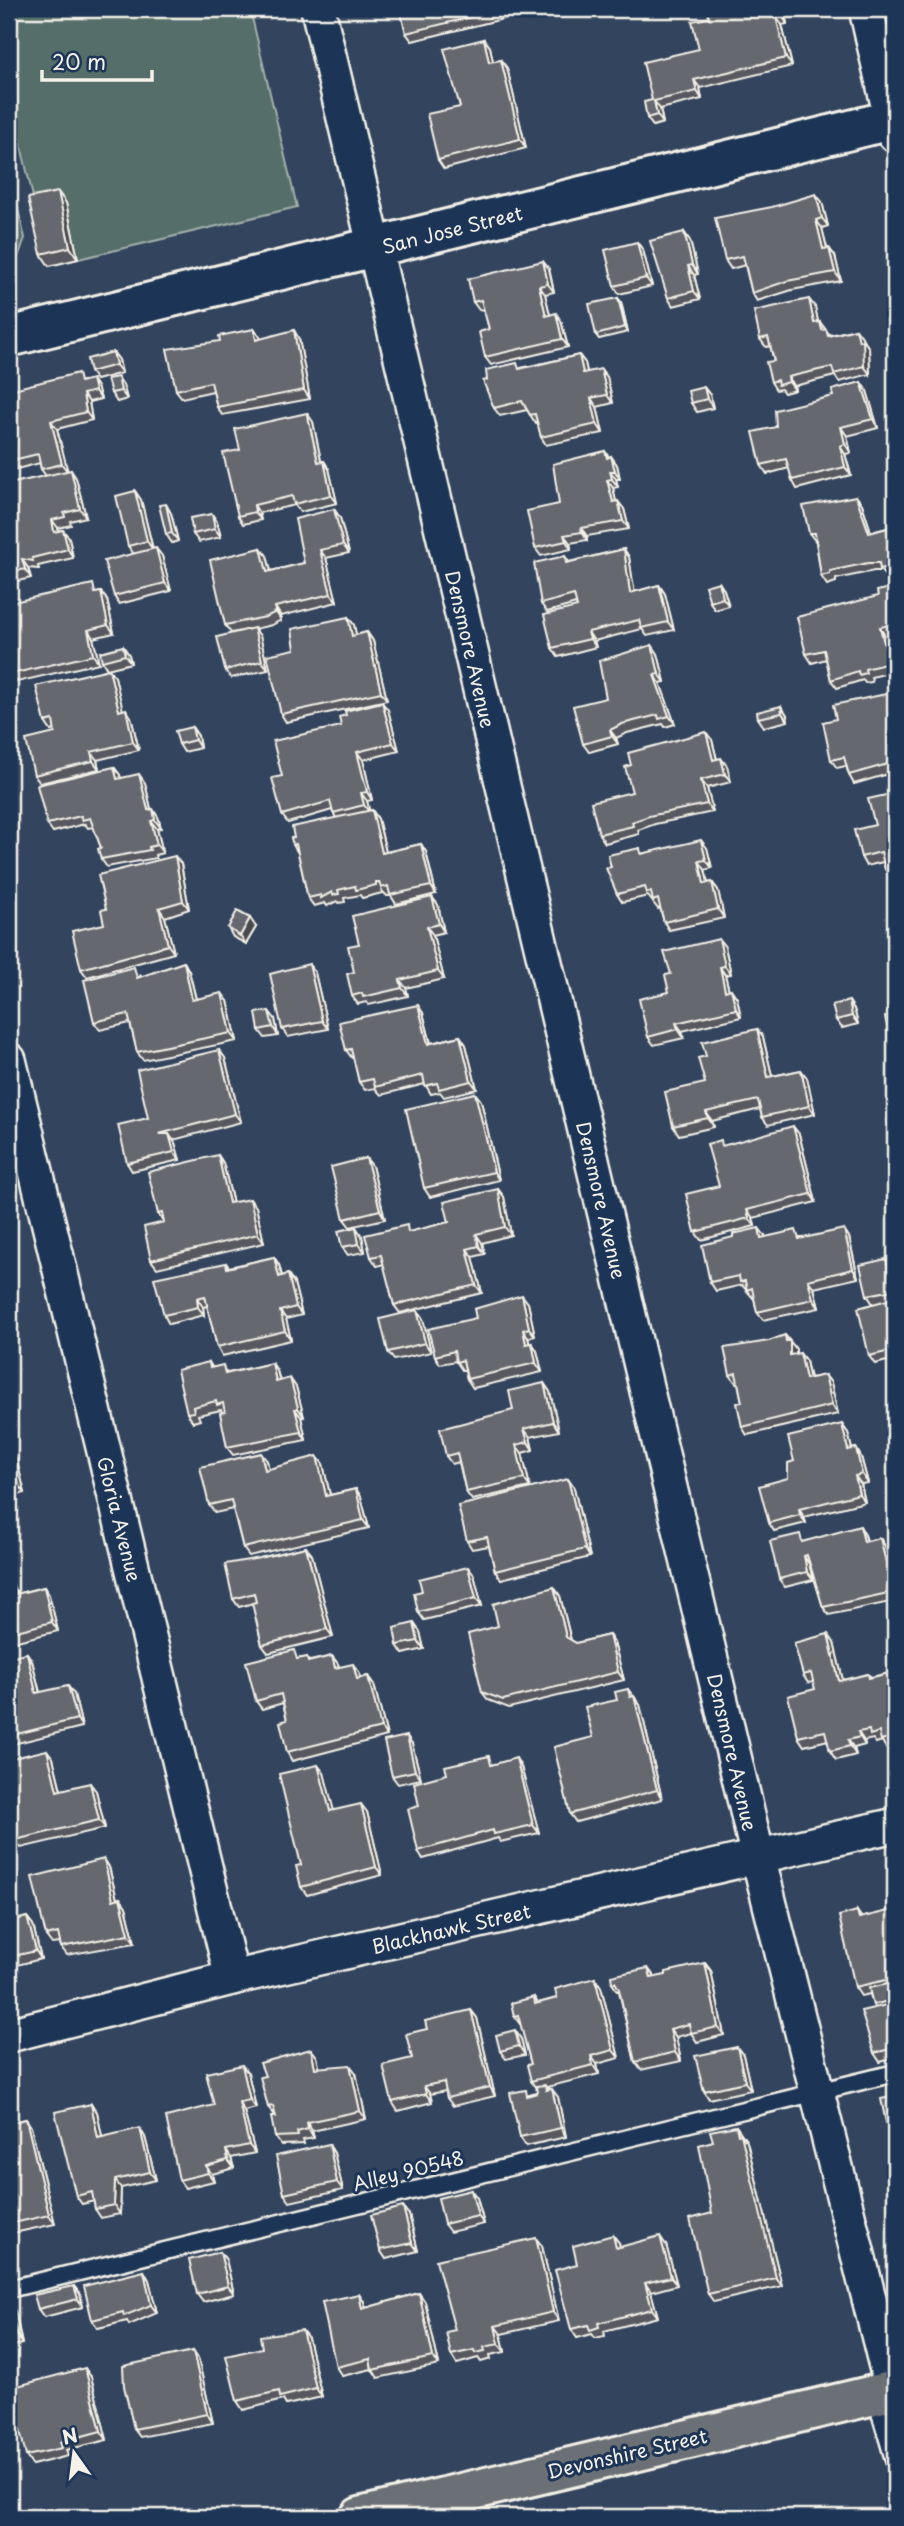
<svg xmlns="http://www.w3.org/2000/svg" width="904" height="2526" font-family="'Playpen Sans',sans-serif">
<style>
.green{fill:#556e6b;stroke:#a4b0aa;stroke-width:2}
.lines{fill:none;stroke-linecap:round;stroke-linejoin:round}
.lane-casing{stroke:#f4f1e8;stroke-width:21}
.street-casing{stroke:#f4f1e8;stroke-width:38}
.secondary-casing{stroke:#f4f1e8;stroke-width:44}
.primary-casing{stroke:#f4f1e8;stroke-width:44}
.lane{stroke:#1d3557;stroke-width:16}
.street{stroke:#1d3557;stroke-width:33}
.secondary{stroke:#1d3557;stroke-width:38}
.primary{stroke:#6b6f75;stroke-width:38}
.wall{fill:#585960;stroke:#f4f1e8;stroke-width:2}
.shaded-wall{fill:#47484e;stroke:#f4f1e8;stroke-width:2}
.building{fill:#666770;stroke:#f4f1e8;stroke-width:2}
.labels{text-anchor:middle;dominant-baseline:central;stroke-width:6;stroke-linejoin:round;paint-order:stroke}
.street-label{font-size:19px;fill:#f4f1e8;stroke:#1d3557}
</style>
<rect width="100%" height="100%" fill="#33445e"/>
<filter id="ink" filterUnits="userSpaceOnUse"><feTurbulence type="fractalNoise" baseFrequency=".0143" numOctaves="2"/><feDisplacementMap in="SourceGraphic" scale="14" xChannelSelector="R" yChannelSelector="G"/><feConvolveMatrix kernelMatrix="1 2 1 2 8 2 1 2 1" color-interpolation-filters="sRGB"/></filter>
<g filter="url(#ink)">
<g class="green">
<path d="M9,9H250L297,207L49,266L9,94Z"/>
<path d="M9,172L25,238L9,282Z"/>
</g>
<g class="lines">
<defs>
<g id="lane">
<path d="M9,2289L895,2073"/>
<path d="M875,2395L895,2463"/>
</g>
<g id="street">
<path d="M318,9L758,1857L892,2390"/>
<path d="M866,9L895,135"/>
<path d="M9,1060L232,1978"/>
<path d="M9,2035L232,1978L895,1825"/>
</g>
<path id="secondary" d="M9,337L895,119"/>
<path id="primary" d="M360,2517L895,2390"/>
</defs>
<use href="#lane" class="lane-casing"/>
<use href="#street" class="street-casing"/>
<use href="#secondary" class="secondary-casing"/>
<use href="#primary" class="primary-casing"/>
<use href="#lane" class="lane"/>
<use href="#street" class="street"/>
<use href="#secondary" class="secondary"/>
<use href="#primary" class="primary"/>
</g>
<g class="wall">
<path d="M400,9H509L511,17L412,41L406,33Z"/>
<path d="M707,9H784L787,24L782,25L792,66L700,88L702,99L660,109L663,123L653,126L647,118L652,100L699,49L709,18Z"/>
<path d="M484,39L490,47L493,62L507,68L526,148L444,169L438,160L460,107Z"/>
<path d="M58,192L66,203L78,259L49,266L41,254Z"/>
<path d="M822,202L828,226L822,228L827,248H829L835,256L841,281L792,290L757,301L752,293L745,265L731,269L725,260Z"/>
<path d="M684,232L690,241L698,274L694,275L700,299L673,306L668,298Z"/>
<path d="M643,250L652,286L619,294L614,286Z"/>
<path d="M549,269L554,292L545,294L550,315L561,321L568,347L491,365L485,357L489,329L484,309L479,310L473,302Z"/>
<path d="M618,298L621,302L628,332L599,339L596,335Z"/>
<path d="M815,307L818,322H820L830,335L856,329L869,348L870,374L839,382L835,376L794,386L795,390L784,393L781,389L776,390L771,382L774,361L770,346L766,347L760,339Z"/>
<path d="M254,329L260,339H299L310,399L222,415L217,407L213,391L182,398L176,390L220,341Z"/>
<path d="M113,352L119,360L122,373L96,380L90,372Z"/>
<path d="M579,355L585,363L587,372L607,377L613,403L597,407L603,433L546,445L541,437L538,423L536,424L527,410L500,416L494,408L521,368Z"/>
<path d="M83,381L97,387L101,399L89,402L92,420L57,429L67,471L76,478L86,517L70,521L71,525L58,528V531L63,530L69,538L73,558L38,566L39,569L28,568L31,578L9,583V484L46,476L41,469L40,463L9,471V390Z"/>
<path d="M123,385L127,399L117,402L111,393Z"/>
<path d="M867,391L878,428L847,436L851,453L845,454L851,475L797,489L792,480L789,468L767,474L761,465L776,427Z"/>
<path d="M710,395L713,408L697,412L691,403Z"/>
<path d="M313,422L321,461H324L329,469L337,503L300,512L295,505L259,513L261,520L243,524L238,516L240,450Z"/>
<path d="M605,451L609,457L611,456L617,465L620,479H616L618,487L613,488L616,502L624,509L629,529L587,536V540L570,543L571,549L541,556L535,548L559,504Z"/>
<path d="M135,491L141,500L153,549L162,556L171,591L119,604L114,596L134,554L128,546Z"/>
<path d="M856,496L862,504L871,532L895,526V575L886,577L881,571H874L836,579V582L827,585L821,576L816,542L809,533Z"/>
<path d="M334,509L340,518L349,553L326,558L337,602L281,616V620L272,625L254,629L260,636L268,670L231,678L225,670L243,631L231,633L225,625L261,548L267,556L271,571L304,563Z"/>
<path d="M171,513L178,541L172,543L166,534Z"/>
<path d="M212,514L217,522L221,537L199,542L193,534Z"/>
<path d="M624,549L629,557L634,592L659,585L665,594L674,630L647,636L642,629L594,641L596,647L558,657L552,648L577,607L576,604L547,612L541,604L565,556L569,562Z"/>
<path d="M895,587V633L885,636L894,672L871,677L872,682L865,683L863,680L837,688L831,680L826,659L812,663L806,654Z"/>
<path d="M724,590L729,606L715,610L710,602Z"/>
<path d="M99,592H101L107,600L114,633L93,638L99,663L17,682L11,674Z"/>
<path d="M348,617L354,625L356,635L367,632L373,641L387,700L286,722L281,714L295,649Z"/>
<path d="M652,645L658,654L665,682L660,683L675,724L665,727L663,724L627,733L616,738L618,744L589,752L583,744L606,698Z"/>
<path d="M123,646L129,655L131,663L107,669L102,661Z"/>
<path d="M115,677L122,710L131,717L139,750L97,760L99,769L40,783L34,775L55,733V730L51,731L45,722Z"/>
<path d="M895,687V772L854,784L849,775L846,766L837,768L831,760L836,719L891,693Z"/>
<path d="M781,706L787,715L788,721L764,727L758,718Z"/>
<path d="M388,710L399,751L363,760L372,800L367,801L369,811L372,810L378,819L386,852L421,844L426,852L436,894L396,904L391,896H387L381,890L382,893L362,898L360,895L344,898L345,902L339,903L337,901L327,906L325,903L314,906L308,898L298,853L293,845L294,838L336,818L332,810L288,823L282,815V776L341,726Z"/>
<path d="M192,727L198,736L200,748L184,752L179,744Z"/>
<path d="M712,740L717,759L727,766L731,782L707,788L713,812L655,824L638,830L639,834L605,843L599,834L632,792Z"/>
<path d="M114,767L120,775L121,779L145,783L151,809L158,817L161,828L157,829L163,853L155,855L156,858L107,867L101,859V848L94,827L88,828L85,824L53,832L47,824Z"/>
<path d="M895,793V877L891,878L885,869L883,862L866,866L861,857L875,825Z"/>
<path d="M707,848L712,868L705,870L708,883L712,882L718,890L724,918L669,930L664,922L660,908L658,909L648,896L622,902L617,894L611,867L644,853Z"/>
<path d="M181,864L189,909L165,917L174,953L87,977L81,969L104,924L106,909Z"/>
<path d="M432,897L438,905L444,932L433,935L444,979L406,988L408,996L369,1005L366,1002L358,1004L352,996L354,972L359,944Z"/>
<path d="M256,927L246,944L233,937L228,928Z"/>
<path d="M725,947L731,974L725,975L729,990L737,998L741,1017L682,1031L684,1038L654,1045L648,1037L669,992L671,974Z"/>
<path d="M184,962L189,971L196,999L228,1001L237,1041L143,1060L137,1052L130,1023L100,1030L94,1022L140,976V977Z"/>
<path d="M315,973L328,1029L288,1037L282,1029Z"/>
<path d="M854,1009L858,1024L842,1028L836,1020Z"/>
<path d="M423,1013L431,1043L460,1036L466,1045L477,1089L444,1097L440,1092L431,1094L425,1084L381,1095L375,1088L365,1090L359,1082L354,1058H352L346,1050Z"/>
<path d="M275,1019L278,1036L265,1038L259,1030Z"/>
<path d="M757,1029L763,1037L772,1076L801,1070L807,1078L815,1114L768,1125L762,1117L760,1109L712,1121L714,1127L679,1135L673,1126L705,1083L706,1056Z"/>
<path d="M219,1050L225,1058L241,1122L173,1140L175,1143L180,1160L132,1171L127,1163L148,1118Z"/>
<path d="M475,1093L481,1101L499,1180L430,1197L424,1188Z"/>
<path d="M799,1134L816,1202L753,1218L755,1226L701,1240L695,1232L719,1186L724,1146Z"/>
<path d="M218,1155L223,1163L233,1203L256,1207L264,1243L157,1268L151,1260L164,1222L158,1214Z"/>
<path d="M366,1158L372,1166L385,1219L350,1227L344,1219Z"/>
<path d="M498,1189L504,1197L511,1235L482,1243L485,1254L473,1257L482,1293L400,1313L394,1305L384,1264L377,1266L371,1257L411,1232L449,1222Z"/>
<path d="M362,1236L365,1252L348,1255L342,1247Z"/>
<path d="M765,1236V1237L802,1238L849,1237L858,1278L814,1288L819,1308L763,1320L757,1312L754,1298H753L742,1285L716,1291L710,1282Z"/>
<path d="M274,1257L279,1265L282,1276L288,1274L294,1283L302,1315L286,1319L291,1340L222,1356L217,1347L207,1306L203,1307L204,1315L169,1324L164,1315L226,1263L229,1267Z"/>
<path d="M886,1259L892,1267L895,1281V1299L891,1300L895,1306V1359L875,1364L869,1356L873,1304L867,1295Z"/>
<path d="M528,1303L535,1336L528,1338L530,1343H532L537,1351L542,1372L473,1388L467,1379L465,1370H462L456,1361L440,1364L435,1356L476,1318Z"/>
<path d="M417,1310L423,1319L431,1352L394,1360L388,1352Z"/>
<path d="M785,1335L796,1349V1354L806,1361L810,1378L825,1375L831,1383L838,1414L747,1435L742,1427V1402L738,1382L736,1383L730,1375L769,1341Z"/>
<path d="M209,1362L212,1367L228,1373L272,1363L277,1371L280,1381L296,1387L304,1417H301L306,1440L233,1455L227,1447L222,1412L221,1410L198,1415L200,1420L193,1422L187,1413Z"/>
<path d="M544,1383L550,1392L559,1431L530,1437L533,1450L522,1453L530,1487L472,1500L466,1492L459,1462L452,1464L446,1456L513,1410Z"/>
<path d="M848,1433L852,1449L856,1448L861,1457L868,1483L861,1484L865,1502L804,1517L806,1523L774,1531L769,1523L788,1478L794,1461Z"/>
<path d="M9,1444L12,1452L16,1458L25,1493L9,1497Z"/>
<path d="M267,1461L269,1469L323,1464L330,1495L356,1489L361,1497L369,1528L249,1556L243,1548L233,1509L215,1513L209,1505Z"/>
<path d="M568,1479L574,1488L590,1557L501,1579L495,1571L489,1546L472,1549L467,1541Z"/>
<path d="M865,1535L867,1541L880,1538L885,1546L895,1587V1601L829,1615L823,1607L810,1564L813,1580L785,1587L779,1579L805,1541Z"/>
<path d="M306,1547L312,1555L333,1637L268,1653L262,1645L253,1603L239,1607L233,1599L260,1558Z"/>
<path d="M474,1575L482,1606L424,1620L418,1612Z"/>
<path d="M9,1585L19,1593L44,1587L49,1595L58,1631L9,1643Z"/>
<path d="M554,1587L560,1596L571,1640L576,1643L609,1635L614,1643L624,1680L509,1708L488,1700L482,1692L498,1626Z"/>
<path d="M420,1632L424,1649L403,1654L397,1645Z"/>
<path d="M828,1634L834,1643L843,1680L868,1674L871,1677L889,1673L895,1681V1746L886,1748L882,1741L876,1743L873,1739L864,1741L865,1745L854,1748L856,1755L836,1760L830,1751L828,1740L804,1746L798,1737L815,1689L814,1682L808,1683L803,1675Z"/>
<path d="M27,1653L32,1661L40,1692L74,1694L82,1727L9,1745V1657Z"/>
<path d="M332,1656L338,1664L339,1667L359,1672L360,1678L368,1676L374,1685L387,1736L292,1761L287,1752V1720L283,1703L262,1709L256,1701L300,1658L310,1661Z"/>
<path d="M628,1689L640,1705L662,1799L576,1822L570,1814L593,1737L617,1700Z"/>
<path d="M412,1744L421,1779L398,1784L392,1776Z"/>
<path d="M53,1758L61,1790L96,1791L105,1828L21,1848L15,1840L13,1832L9,1833V1759Z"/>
<path d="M494,1764L521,1767L539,1833L500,1842L498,1838L423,1859L418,1851L419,1806Z"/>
<path d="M324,1773L333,1810L367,1812L382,1875L307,1895L301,1887V1865Z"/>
<path d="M104,1859L109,1867L117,1899L120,1898L126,1907L135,1943L67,1955L61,1947L60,1943L52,1944L46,1936Z"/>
<path d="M895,1901V1988L891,1989L894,1992L895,1998V2058L880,2062L874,2053L875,2008L873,2005L870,1994L861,1996L855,1987L857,1911L862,1918L893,1910Z"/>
<path d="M27,1917L33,1925L41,1959L9,1967V1922Z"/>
<path d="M705,1963L711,1971L724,2035L697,2042L691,2033L676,2037L681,2061L641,2070L635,2062L619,1991H617L612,1983L654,1976L655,1978L666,1975Z"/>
<path d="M595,1978L601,1987L619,2058L597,2064L599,2074L547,2087L558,2097L566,2137L526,2146L520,2137L529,2095L537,2093V2090L531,2081V2064L521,2024H520L514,2016L534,1997L538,2003L557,1998Z"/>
<path d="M471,2010L477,2018L495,2096L453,2106L447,2098L446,2091L430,2094L432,2102L398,2111L392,2102L412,2058L427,2029Z"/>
<path d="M521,2039L525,2055L506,2059L500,2051Z"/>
<path d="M311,2049L317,2057L319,2068L356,2073L366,2119L312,2131L314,2138L303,2140L304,2144L281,2145L275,2137V2115L268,2107L265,2076Z"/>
<path d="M743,2055L751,2090L709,2099L704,2091Z"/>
<path d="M248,2073L256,2108L244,2111L255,2153L231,2158L234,2168L212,2174L214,2181L185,2188L179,2180L214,2105Z"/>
<path d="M895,2096V2140H894L888,2132Z"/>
<path d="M91,2104L97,2112L102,2137H145L156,2180L121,2188L120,2214L101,2218L95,2209L94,2201L82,2204L76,2196Z"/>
<path d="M26,2119L31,2127L55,2224L9,2234V2123Z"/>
<path d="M736,2126L747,2142L782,2286L714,2302L708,2294L712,2213L713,2141Z"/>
<path d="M334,2153L343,2190L290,2202L284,2194Z"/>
<path d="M471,2190L477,2198L484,2224L450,2232L444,2224Z"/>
<path d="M409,2215L418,2251L386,2259L380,2250Z"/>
<path d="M613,2235L619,2243L620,2247L666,2245L677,2285L651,2292L658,2317L604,2331L605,2336L595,2338L592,2334L577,2338L571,2329L577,2264Z"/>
<path d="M542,2246L559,2321L501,2334L505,2352L490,2355L491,2359L481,2362L478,2358L457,2364L451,2355L455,2330Z"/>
<path d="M220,2252L226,2260L234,2294L203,2302L197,2294Z"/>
<path d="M144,2271L149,2280L157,2313L129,2325L127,2321L98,2328L92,2320Z"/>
<path d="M74,2286L80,2294L83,2307L44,2317L38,2309Z"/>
<path d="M419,2293L425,2302L439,2365L378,2378L372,2369L342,2376L336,2367L364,2302L366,2308Z"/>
<path d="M9,2302L15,2311L22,2344L9,2347Z"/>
<path d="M308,2338L322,2397L286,2405L283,2400L243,2410L237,2401Z"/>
<path d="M193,2351L198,2359L213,2423L140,2437L134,2429Z"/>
<path d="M91,2377L107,2440L66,2450L68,2456L32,2465L26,2456Z"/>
</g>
<g class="shaded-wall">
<path d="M780,9H784L787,24L782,15Z"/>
<path d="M776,17L782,25L792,66L786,58Z"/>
<path d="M484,39L490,47L495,71L489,62Z"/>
<path d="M501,60L507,68L526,148L520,139Z"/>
<path d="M694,80L700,88L702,99L697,91Z"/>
<path d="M654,101L660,109L663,123L657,115Z"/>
<path d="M58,192L66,203L78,259L70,247Z"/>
<path d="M816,194L822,202L828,226L822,218Z"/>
<path d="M816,220L822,228L829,257L823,249Z"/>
<path d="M684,232L690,241L698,274L692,265Z"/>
<path d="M637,242L643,250L652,286L646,278Z"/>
<path d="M829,248L835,256L841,281L835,272Z"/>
<path d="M543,261L549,269L554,292L548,284Z"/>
<path d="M688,266L694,275L700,299L694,291Z"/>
<path d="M539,286L545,294L552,324L546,316Z"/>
<path d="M618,298L621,302L628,332L625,327Z"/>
<path d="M809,299L815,307L820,331L814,323Z"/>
<path d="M556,313L561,321L568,347L562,339Z"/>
<path d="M254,329L260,337L262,349L256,340Z"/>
<path d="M856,329L862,337L863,343V340L869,348L870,374L864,366Z"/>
<path d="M294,330L299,339L310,399L304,390Z"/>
<path d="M113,352L119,360L122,373L116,365Z"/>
<path d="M579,355L585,363L589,381L583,373Z"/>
<path d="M601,369L607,377L613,403L607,395Z"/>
<path d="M118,377L123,385L127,399L121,391Z"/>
<path d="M788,377L794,386L795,390L789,382Z"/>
<path d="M92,379L97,387L101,399L95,391Z"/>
<path d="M861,382L867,391L878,428L873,419Z"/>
<path d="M704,387L710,395L713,408L707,399Z"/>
<path d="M83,394L89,402L92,420L86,412Z"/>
<path d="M591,398L597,407L603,433L597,424Z"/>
<path d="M307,413L313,422L323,470L318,462Z"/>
<path d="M51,421L57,429L68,472L62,464Z"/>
<path d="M841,427L847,436L851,453L845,444Z"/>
<path d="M840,446L845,454L851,475L845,467Z"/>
<path d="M611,456L617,465L620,479L615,471Z"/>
<path d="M324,461L329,469L337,503L331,495Z"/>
<path d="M71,470L76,478L86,517L80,509Z"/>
<path d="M610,471L616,479L618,487L612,479Z"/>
<path d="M607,480L613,488L618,511L613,502Z"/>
<path d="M135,491L141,500L153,550L147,541Z"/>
<path d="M856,496L862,504L874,541L869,533Z"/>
<path d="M618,501L624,509L629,529L623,521Z"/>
<path d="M166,504L171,513L178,541L172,533Z"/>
<path d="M254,505L259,513L261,520L255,512Z"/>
<path d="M334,509L340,518L349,553L343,545Z"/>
<path d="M212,514L217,522L221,537L215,529Z"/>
<path d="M52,520L58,528L60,540L54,532Z"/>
<path d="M581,528L587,536V540L582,532Z"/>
<path d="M63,530L69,538L73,558L68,549Z"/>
<path d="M564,535L570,543L571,549L566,541Z"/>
<path d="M156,548L162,556L171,591L165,583Z"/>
<path d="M261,548L267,556L273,580L267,572Z"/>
<path d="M624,549L629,557L636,601L630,593Z"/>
<path d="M320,550L326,558L337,602L331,594Z"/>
<path d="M22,559L28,568L31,578L25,569Z"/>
<path d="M719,582L724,590L729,606L723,598Z"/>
<path d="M659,585L665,594L674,630L668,622Z"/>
<path d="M101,592L107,600L114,633L108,625Z"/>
<path d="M275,607L281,616V620L276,612Z"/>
<path d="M348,617L354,625L358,644L352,636Z"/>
<path d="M880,627L885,636L894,672L889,663Z"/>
<path d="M254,628L260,636L268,670L262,661Z"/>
<path d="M88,630L93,638L99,663L93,655Z"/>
<path d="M367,632L373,641L387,700L381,692Z"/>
<path d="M588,632L594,641L596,647L590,639Z"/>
<path d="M652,645L658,654L665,682L659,674Z"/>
<path d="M123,646L129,655L131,663L125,655Z"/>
<path d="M109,669L115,677L125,719L119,711Z"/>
<path d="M654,675L660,683L675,724L669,716Z"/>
<path d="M382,702L388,710L399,751L393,743Z"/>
<path d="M781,706L787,715L788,721L782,713Z"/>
<path d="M126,709L131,717L139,750L133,742Z"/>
<path d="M192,727L198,736L200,748L195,740Z"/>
<path d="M610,730L616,738L618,744L612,736Z"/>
<path d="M706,732L712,740L719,768L713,760Z"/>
<path d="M91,752L97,760L99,769L93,761Z"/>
<path d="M357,752L363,760L372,800L367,792Z"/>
<path d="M721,758L727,766L731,782L725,774Z"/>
<path d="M114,767L120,775L123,788L117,779Z"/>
<path d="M139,774L145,783L153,818L148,810Z"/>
<path d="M701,780L707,788L713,812L707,804Z"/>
<path d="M361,793L367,801L370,813L364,805Z"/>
<path d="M153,809L158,817L161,828L155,820Z"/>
<path d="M372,810L378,819L388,861L382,853Z"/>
<path d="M151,821L157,829L163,853L157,845Z"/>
<path d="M701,840L707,848L712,868L706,860Z"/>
<path d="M421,844L426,852L436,894L431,886Z"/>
<path d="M175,856L181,864L189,909L183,901Z"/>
<path d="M699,861L705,870L710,892L704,884Z"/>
<path d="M712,882L718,890L724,918L718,909Z"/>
<path d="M432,897L438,905L444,932L439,924Z"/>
<path d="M159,908L165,917L174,953L168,945Z"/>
<path d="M250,918L256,927L246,944L240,936Z"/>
<path d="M427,927L433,935L444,979L438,971Z"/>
<path d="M719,939L725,947L731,974L725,966Z"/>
<path d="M184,962L189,971L198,1008L192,1000Z"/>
<path d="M309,964L315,973L328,1029L322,1021Z"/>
<path d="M720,967L725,975L731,999L725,991Z"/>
<path d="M400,980L406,988L408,996L402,988Z"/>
<path d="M731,989L737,998L741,1017L736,1009Z"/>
<path d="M222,993L228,1001L237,1041L231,1033Z"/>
<path d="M849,1001L854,1009L858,1024L852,1016Z"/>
<path d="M418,1005L423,1013L433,1053L428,1044Z"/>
<path d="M269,1011L275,1019L278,1036L273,1027Z"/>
<path d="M676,1023L682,1031L684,1038L678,1029Z"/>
<path d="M757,1029L763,1037L774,1085L768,1077Z"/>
<path d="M460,1036L466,1045L477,1089L471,1081Z"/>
<path d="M219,1050L225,1058L241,1122L235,1114Z"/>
<path d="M801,1070L807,1078L815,1114L809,1106Z"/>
<path d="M475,1093L481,1101L499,1180L494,1172Z"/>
<path d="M706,1112L712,1121L714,1127L708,1118Z"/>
<path d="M793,1126L799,1134L816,1202L811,1194Z"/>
<path d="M169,1134L175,1143L180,1160L174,1152Z"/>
<path d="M218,1155L223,1163L235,1212L229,1203Z"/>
<path d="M366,1158L372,1166L385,1219L380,1210Z"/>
<path d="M498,1189L504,1197L511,1235L505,1227Z"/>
<path d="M250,1199L256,1207L264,1243L258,1234Z"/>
<path d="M747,1210L753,1218L755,1226L749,1218Z"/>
<path d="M356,1227L362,1236L365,1252L359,1244Z"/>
<path d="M759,1228L765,1236L767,1246L761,1238Z"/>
<path d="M844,1229L849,1237L858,1278L853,1269Z"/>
<path d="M476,1234L482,1243L485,1254L479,1246Z"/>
<path d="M467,1249L473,1257L482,1293L476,1285Z"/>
<path d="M274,1257L279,1265L284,1285L279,1277Z"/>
<path d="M886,1259L892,1267L895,1281V1293L893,1290Z"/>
<path d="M288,1274L294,1283L302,1315L296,1307Z"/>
<path d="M808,1280L814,1288L819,1308L813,1299Z"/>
<path d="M522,1295L528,1303L535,1336L529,1328Z"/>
<path d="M197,1298L203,1307L204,1315L198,1307Z"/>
<path d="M891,1299L895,1306V1318Z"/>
<path d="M417,1310L423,1319L431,1352L425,1343Z"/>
<path d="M280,1311L286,1319L291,1340L285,1331Z"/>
<path d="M523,1330L528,1338L532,1352L526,1344Z"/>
<path d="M785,1335L796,1349V1363L790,1355Z"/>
<path d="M532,1343L537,1351L542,1372L536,1363Z"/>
<path d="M800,1353L806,1361L811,1387L806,1379Z"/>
<path d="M272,1363L277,1371L282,1390L276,1382Z"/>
<path d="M825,1375L831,1383L838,1414L832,1405Z"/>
<path d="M290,1378L296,1387L304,1417L298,1408Z"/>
<path d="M544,1383L550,1392L559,1431L553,1422Z"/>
<path d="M295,1409L301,1417L306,1440L301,1432Z"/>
<path d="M842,1424L848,1433L854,1458L848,1450Z"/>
<path d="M524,1429L530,1437L533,1450L528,1442Z"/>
<path d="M9,1444L12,1452L16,1458L25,1493L19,1485L9,1451Z"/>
<path d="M516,1445L522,1453L530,1487L524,1479Z"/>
<path d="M856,1448L861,1457L868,1483L862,1474Z"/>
<path d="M261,1453L267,1461L271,1478L265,1470Z"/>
<path d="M317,1456L323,1464L332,1504L326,1496Z"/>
<path d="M855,1476L861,1484L865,1502L859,1494Z"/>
<path d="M568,1479L574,1488L590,1557L585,1549Z"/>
<path d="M356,1489L361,1497L369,1528L363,1520Z"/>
<path d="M799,1509L804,1517L806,1523L800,1515Z"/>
<path d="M860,1526L865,1535L869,1550L864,1542Z"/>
<path d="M880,1538L885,1546L895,1587V1596L893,1592Z"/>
<path d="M306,1547L312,1555L333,1637L327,1629Z"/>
<path d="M804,1556L809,1564L813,1580L807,1572Z"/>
<path d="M468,1567L474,1575L482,1606L476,1598Z"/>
<path d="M44,1587L49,1595L58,1631L52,1622Z"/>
<path d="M554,1587L560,1596L572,1645L566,1637Z"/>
<path d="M414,1623L420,1632L424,1649L418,1641Z"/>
<path d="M828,1634L834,1643L845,1689L839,1681Z"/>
<path d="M609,1635L614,1643L624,1680L618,1672Z"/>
<path d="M27,1653L32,1661L42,1702L36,1693Z"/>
<path d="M332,1656L338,1664L341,1677L335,1668Z"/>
<path d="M353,1664L359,1672L362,1687L357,1679Z"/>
<path d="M889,1673L895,1682V1700Z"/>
<path d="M368,1676L374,1685L387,1736L381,1728Z"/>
<path d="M68,1686L74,1694L82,1727L77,1719Z"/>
<path d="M634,1696L640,1705L662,1799L657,1790Z"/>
<path d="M858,1732L864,1741L865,1745L860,1737Z"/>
<path d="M407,1736L412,1744L421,1779L415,1771Z"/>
<path d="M848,1740L854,1748L856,1755L850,1746Z"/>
<path d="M47,1750L53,1758L63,1799L57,1791Z"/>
<path d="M516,1758L521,1767L539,1833L533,1825Z"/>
<path d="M318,1765L324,1773L336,1819L330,1811Z"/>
<path d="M90,1783L96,1791L105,1828L99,1820Z"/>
<path d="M361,1804L367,1812L382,1875L376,1867Z"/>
<path d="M104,1859L109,1867L119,1908L113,1900Z"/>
<path d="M120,1898L126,1907L135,1943L129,1934Z"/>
<path d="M27,1917L33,1925L41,1959L36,1951Z"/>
<path d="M705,1963L711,1971L724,2035L718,2027Z"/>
<path d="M648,1968L654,1976L657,1987L651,1978Z"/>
<path d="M595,1978L601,1987L619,2058L613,2050Z"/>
<path d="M888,1984L894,1992L895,2005L892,2000Z"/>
<path d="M471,2010L477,2018L495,2096L490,2087Z"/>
<path d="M670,2029L676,2037L681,2061L675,2052Z"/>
<path d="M515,2030L521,2039L525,2055L519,2046Z"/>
<path d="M737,2047L743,2055L751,2090L745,2082Z"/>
<path d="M311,2049L317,2057L321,2076L315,2068Z"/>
<path d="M591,2056L597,2064L599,2074L593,2065Z"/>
<path d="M242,2065L248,2073L256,2108L250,2100Z"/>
<path d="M350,2065L356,2073L366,2119L360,2111Z"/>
<path d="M424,2086L430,2094L432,2102L426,2094Z"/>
<path d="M552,2089L558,2097L566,2137L561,2128Z"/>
<path d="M239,2102L244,2111L255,2153L249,2145Z"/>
<path d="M91,2104L97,2112L104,2146L98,2138Z"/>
<path d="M26,2119L31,2127L55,2224L49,2215Z"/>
<path d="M307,2122L312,2131L314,2138L308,2129Z"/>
<path d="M736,2126L747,2142L782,2286L776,2278Z"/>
<path d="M140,2128L145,2137L156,2180L150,2172Z"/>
<path d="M329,2144L334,2153L343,2190L337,2182Z"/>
<path d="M226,2150L231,2158L234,2168L228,2160Z"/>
<path d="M206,2166L212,2174L214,2181L208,2173Z"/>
<path d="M115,2180L121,2188L120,2214L114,2205Z"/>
<path d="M471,2190L477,2198L484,2224L478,2216Z"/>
<path d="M403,2207L409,2215L418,2251L412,2243Z"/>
<path d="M613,2235L619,2243L622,2256L616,2248Z"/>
<path d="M660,2236L666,2245L677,2285L671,2277Z"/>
<path d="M536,2238L542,2246L559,2321L553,2312Z"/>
<path d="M220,2252L226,2260L234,2294L228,2286Z"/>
<path d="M144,2271L149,2280L157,2313L151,2305Z"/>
<path d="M645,2283L651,2292L658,2317L652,2309Z"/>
<path d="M74,2286L80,2294L83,2307L78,2299Z"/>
<path d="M419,2293L425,2302L439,2365L433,2357Z"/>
<path d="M359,2294L364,2302L368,2318L362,2309Z"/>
<path d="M9,2302L15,2311L22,2344L17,2335Z"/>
<path d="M495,2326L501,2334L505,2352L499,2344Z"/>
<path d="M302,2330L308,2338L322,2397L316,2388Z"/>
<path d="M193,2351L198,2359L213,2423L207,2414Z"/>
<path d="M85,2368L91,2377L107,2440L101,2431Z"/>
</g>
<g class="building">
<path d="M400,9H504L406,33Z"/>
<path d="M707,9H780L782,15L776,17L786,58L694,80L697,91L654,101L657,115L647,118L644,102L652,100L643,62L699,49L692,21L709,18Z"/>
<path d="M484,39L489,62L501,60L520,139L438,160L427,114L460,107L444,49Z"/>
<path d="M58,192L70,247L41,254L28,198Z"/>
<path d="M816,194L822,218L816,220L823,249L829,248L835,272L787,281L752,293L743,256L725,260L715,218L772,207Z"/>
<path d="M684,232L692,265L688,266L694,291L668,298L650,241Z"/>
<path d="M637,242L646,278L614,286L605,250Z"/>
<path d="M543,261L548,284L539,286L546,316L556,313L562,339L485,357L479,332L489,329L481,300L473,302L468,279Z"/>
<path d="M618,298L625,327L596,335L589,304Z"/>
<path d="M809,299L814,323L820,322L822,330L826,329L828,336L856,329L859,341L863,340L864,366L834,374L832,367L788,377L789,382L778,385L777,380L771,382L766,362L774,361L768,337L760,339L754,311Z"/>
<path d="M254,329L256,340L294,330L304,390L217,407L211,382L176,390L167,349L220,341L219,336Z"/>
<path d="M113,352L116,365L90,372L87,359Z"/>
<path d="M579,355L583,373L601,369L607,395L591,398L597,424L541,437L535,414L530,415L522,401L494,408L483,381L487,380L486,370L517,363L519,369Z"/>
<path d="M78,373L80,382L92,379L95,391L83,394L86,412L51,421L62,464L41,469L38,454L9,461V390Z"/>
<path d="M118,377L121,391L111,393L107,379Z"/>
<path d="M861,382L873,419L841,427L845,444L840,446L845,467L792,480L786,459L761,465L753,432L776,427L775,410L833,396L832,390Z"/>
<path d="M704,387L707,399L691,403L688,391Z"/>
<path d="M307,413L318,462L324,461L331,495L294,504L292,496L254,505L255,512L238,516L223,453L240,450L235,429Z"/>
<path d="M605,451L607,458L611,456L615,471H610L612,479L607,480L613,502L618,501L623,521L581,528L582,532L564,535L566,541L535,548L527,511L559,504L553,464Z"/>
<path d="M71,470L80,509L64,513L65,517L52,520L54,532L63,530L68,549L32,558L33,561L22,559L25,569L9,573V484Z"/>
<path d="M135,491L147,541L128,546L116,496Z"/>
<path d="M856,496L869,533L895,526V566L880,569L879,563H868L830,571V574L821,576L815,533H809L803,506Z"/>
<path d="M166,504L172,533L166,534L159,505Z"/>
<path d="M334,509L343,545L320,550L331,594L275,607L276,612L266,617L225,625L210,560L261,548L267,572L304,563L295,519Z"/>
<path d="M212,514L215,529L193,534L190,518Z"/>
<path d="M156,548L165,583L114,596L104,561Z"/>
<path d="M624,549L630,593L659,585L668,622L641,628L639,620L588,632L590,639L552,648L544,615L577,607L574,595L541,604L534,563L565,556L566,563Z"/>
<path d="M719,582L723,598L710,602L705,586Z"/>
<path d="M93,584L95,593L101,592L108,625L88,630L93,655L11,674L9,662V603Z"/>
<path d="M895,587V624L880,627L889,663L865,669L866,673L859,675L858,671L831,680L824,650L806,654L797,617L878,596L877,591Z"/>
<path d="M348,617L352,636L367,632L381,692L281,714L267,655L295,649L292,629Z"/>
<path d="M254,628L262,661L225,670L217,637Z"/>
<path d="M652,645L659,674L654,675L669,716L659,719L658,715L622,724L610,730L612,736L583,744L573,706L606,698L599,661Z"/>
<path d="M123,646L125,655L102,661L100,652Z"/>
<path d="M109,669L119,711L126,709L133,742L91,752L93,761L34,775L26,740L55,733L53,720L45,722L36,686Z"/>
<path d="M895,687V762L849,775L844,757L831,760L823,722L836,719L833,705L891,693L889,688Z"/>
<path d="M382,702L393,743L357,752L367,792L361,793L364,805L333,813L330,801L282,815L272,778L282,776L273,741L341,726L339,717L346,715L345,711Z"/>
<path d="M781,706L782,713L758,718L757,712Z"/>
<path d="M192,727L195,740L179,744L175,731Z"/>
<path d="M706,732L713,760L721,758L725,774L701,780L707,804L649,816L632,822L633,826L599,834L591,802L632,792L625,767L631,765L628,753Z"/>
<path d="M114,767L117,779L139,774L148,810L153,809L155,820L151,821L157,845L149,847L150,850L101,859L98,849L101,848L90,818L82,820L81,816L47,824L37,785Z"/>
<path d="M895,793V867L885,869L881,852L861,857L854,830L875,825L868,799Z"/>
<path d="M372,810L382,853L421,844L431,886L390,895L388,886L381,888L379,882H376V885L356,890L355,886L338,890L339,894L333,895L332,892L321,898V895L308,898L296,844L293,845L291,838H294L292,827Z"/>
<path d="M701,840L706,860L699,861L704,884L712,882L718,909L664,922L658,899L653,901L651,892L647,893L645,887L617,894L606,868L611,867L608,855L640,848L641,854Z"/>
<path d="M175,856L183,901L159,908L168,945L81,969L72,931L104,924L101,910L106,909L98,875Z"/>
<path d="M895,893V925L888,895Z"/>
<path d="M432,897L439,924L427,927L438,971L400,980L402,988L363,997L362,993L352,996L347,974L354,972L348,946L359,944L352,916Z"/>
<path d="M237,911L250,918L240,936L228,928Z"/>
<path d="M719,939L725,966L720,967L725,991L731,989L736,1009L676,1023L678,1029L648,1037L639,999L669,992L665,975L671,974L664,952Z"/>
<path d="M184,962L192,1000L222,993L231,1033L137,1052L128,1014L94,1022L84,980L134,967L137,978Z"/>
<path d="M309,964L322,1021L282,1029L270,974Z"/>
<path d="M849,1001L852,1016L836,1020L832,1005Z"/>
<path d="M418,1005L428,1044L460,1036L471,1081L439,1089L437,1083L425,1086L423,1075L375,1087L373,1079L359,1082L351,1049L346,1050L339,1022Z"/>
<path d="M269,1011L273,1027L259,1030L256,1013Z"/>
<path d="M895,1015V1050L893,1051L885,1017Z"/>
<path d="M757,1029L768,1077L801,1070L809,1106L762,1117L758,1100L706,1112L708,1118L673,1126L665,1092L705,1083L698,1058L706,1056L702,1042Z"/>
<path d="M219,1050L235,1114L159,1134H169L174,1152L127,1163L118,1125L148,1118L137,1070Z"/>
<path d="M475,1093L494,1172L424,1188L406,1109Z"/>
<path d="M793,1126L811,1194L747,1210L749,1218L695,1232L686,1194L719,1186L707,1144L721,1140L722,1146Z"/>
<path d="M218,1155L229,1203L250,1199L258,1234L151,1260L144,1227L164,1222L162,1213L158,1214L148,1172Z"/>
<path d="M366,1158L380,1210L344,1219L331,1167Z"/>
<path d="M498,1189L505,1227L476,1234L479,1246L467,1249L476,1285L394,1305L381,1255L371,1257L365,1235L407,1225L408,1232L449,1222L444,1202Z"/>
<path d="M356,1227L359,1244L342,1247L338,1231Z"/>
<path d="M759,1228L761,1238L796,1230L799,1239L844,1229L853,1269L808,1280L813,1299L757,1312L752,1288L747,1290L745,1281L740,1282L739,1276L710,1282L702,1245L733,1237V1234Z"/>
<path d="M274,1257L279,1277L288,1274L296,1307L280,1311L285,1331L217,1347L205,1296L197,1298L198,1307L164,1315L154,1278L226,1263L227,1268Z"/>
<path d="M886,1259L893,1290L867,1295L860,1265Z"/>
<path d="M522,1295L529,1328L523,1330L526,1344L532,1343L536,1363L467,1379L463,1360L456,1362L454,1351L435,1356L428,1329L476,1318L474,1309Z"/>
<path d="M891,1299L895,1318V1350L869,1356L858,1308Z"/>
<path d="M417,1310L425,1343L388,1352L380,1319Z"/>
<path d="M785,1335L786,1341H790V1355L800,1353L806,1379L825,1375L832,1405L742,1427L737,1403L742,1402L736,1373L730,1375L724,1348L769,1341Z"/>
<path d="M209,1362L210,1368L223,1365L225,1374L272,1363L276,1382L290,1378L298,1408L295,1409L301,1432L227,1447L220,1413L225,1412L223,1403L217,1405L216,1401L193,1407L194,1412L187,1413L177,1370Z"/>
<path d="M544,1383L553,1422L524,1429L528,1442L516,1445L524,1479L466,1492L457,1453L446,1456L440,1429L513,1410L509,1391Z"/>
<path d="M842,1424L848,1450L856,1448L862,1474L855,1476L859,1494L799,1509L800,1515L769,1523L759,1486L788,1478V1463L794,1461L788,1437Z"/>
<path d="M10,1449L19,1485L9,1487V1450Z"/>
<path d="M261,1453L265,1470L317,1456L326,1496L356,1489L363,1520L243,1548L231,1500L209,1505L200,1467Z"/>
<path d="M568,1479L585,1549L495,1571L487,1537L467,1541L458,1506Z"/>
<path d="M860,1526L864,1542L880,1538L893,1592L823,1607L807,1555L804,1556L807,1572L779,1579L770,1541L800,1534L802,1542Z"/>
<path d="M306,1547L327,1629L262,1645L252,1603L256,1602L254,1593L233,1599L225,1564L260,1558Z"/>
<path d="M468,1567L476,1598L418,1612L414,1593L422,1591L419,1579Z"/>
<path d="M9,1585H13L16,1594L44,1587L52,1622L9,1633Z"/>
<path d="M554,1587L566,1637L576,1643L609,1635L618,1672L503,1700L482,1692L468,1634L498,1626L493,1604Z"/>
<path d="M414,1623L418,1641L397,1645L394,1628Z"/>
<path d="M828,1634L839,1681L868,1674L869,1678L889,1673L895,1700V1736L881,1740L879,1732L870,1735L869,1730L858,1732L860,1737L848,1740L850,1746L830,1751L825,1731L798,1737L788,1696L815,1689L811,1673L803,1675L794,1643Z"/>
<path d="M294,1650L297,1659L307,1657L308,1662L332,1656L335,1668L353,1664L357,1679L368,1676L381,1728L287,1752L280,1722L287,1720L281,1694L256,1701L246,1662Z"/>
<path d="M27,1653L36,1693L68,1686L77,1719L9,1736V1657Z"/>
<path d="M628,1689L630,1697L634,1696L657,1790L570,1814L554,1747L593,1737L585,1707L617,1700L615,1692Z"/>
<path d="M407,1736L415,1771L392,1776L384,1741Z"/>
<path d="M47,1750L57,1791L90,1783L99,1820L15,1840L10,1823L9,1824V1759Z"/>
<path d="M489,1756L491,1765L516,1758L533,1825L494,1834L493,1830L418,1851L408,1809L419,1806L414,1783L447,1774L445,1766Z"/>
<path d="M318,1765L330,1811L361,1804L376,1867L301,1887L296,1866L301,1865L279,1774Z"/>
<path d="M104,1859L113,1900L120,1898L129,1934L61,1947L58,1933L46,1936L32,1877Z"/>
<path d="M895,1901V1978L855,1987L839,1916L857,1911L859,1918L893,1910L891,1902Z"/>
<path d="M27,1917L36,1951L9,1957V1922Z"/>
<path d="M705,1963L718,2027L691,2033L689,2024L670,2029L675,2052L635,2062L619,1989L615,1982L612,1983L611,1976L648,1968L651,1978L666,1975V1972Z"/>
<path d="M595,1978L613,2050L591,2056L593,2065L531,2081L527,2065L531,2064L518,2015L514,2016L511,2003L534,1997L535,2004L557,1998L555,1989Z"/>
<path d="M888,1984L892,2000L873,2005L869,1988Z"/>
<path d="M895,2003V2048L874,2053L861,2011Z"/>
<path d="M471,2010L490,2087L447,2098L444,2082L424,2086L426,2094L392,2102L383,2065L412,2058L406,2034L427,2029L425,2021Z"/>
<path d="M515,2030L519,2046L500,2051L496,2035Z"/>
<path d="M737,2047L745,2082L704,2091L695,2056Z"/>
<path d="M311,2049L315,2068L350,2065L360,2111L307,2122L308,2129L297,2132L298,2136L275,2137L271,2117H276L273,2106L268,2107L260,2077L265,2076L260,2063Z"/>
<path d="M242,2065L250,2100L239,2102L249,2145L226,2150L228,2160L206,2166L208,2173L179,2180L166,2117L214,2105L206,2073Z"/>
<path d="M545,2085L546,2090L552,2089L561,2128L520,2137L510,2093L526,2090L527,2096L537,2093L536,2086Z"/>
<path d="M895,2096V2130L888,2132L881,2099Z"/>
<path d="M91,2104L98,2138L140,2128L150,2172L115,2180L114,2205L95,2209L92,2192L76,2196L55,2112Z"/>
<path d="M26,2119L49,2215L9,2224V2123Z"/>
<path d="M736,2126L738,2135L741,2134L776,2278L708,2294L690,2219L712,2213L699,2145L713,2141L710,2131Z"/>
<path d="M329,2144L337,2182L284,2194L276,2156Z"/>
<path d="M471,2190L478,2216L444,2224L438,2198Z"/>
<path d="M403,2207L412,2243L380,2250L371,2215Z"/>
<path d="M613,2235L616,2248L660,2236L671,2277L645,2283L652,2309L598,2323L599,2327L590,2330L588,2325L571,2329L555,2270L577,2264L573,2246Z"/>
<path d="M536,2238L553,2312L495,2326L499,2344L484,2347L485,2351L475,2353L474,2350L451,2355L446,2332L455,2330L436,2260Z"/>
<path d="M220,2252L228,2286L197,2294L189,2260Z"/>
<path d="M144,2271L151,2305L124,2316L123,2312L92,2320L84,2286Z"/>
<path d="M74,2286L78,2299L38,2309L34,2295Z"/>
<path d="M419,2293L433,2357L372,2370L370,2359L336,2367L322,2302L359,2294L362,2309Z"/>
<path d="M9,2302L17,2335L9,2337Z"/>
<path d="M302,2330L316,2388L280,2397L279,2391L237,2401L226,2356L262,2348L260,2336Z"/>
<path d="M193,2351L207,2414L134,2429L124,2386L123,2366Z"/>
<path d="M85,2368L101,2431L60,2442L62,2448L26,2456L10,2388Z"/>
</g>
</g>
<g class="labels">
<g class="street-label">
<text transform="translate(452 229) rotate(-14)">San Jose Street</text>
<text transform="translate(471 649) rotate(77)">Densmore Avenue</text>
<text transform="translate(602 1200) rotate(77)">Densmore Avenue</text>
<text transform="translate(120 1519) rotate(76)">Gloria Avenue</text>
<text transform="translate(733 1752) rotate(77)">Densmore Avenue</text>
<text transform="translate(451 1928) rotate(-13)">Blackhawk Street</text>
<text transform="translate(408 2170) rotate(-14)">Alley 90548</text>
<text transform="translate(627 2453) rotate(-13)">Devonshire Street</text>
</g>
</g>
<rect width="904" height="2526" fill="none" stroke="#1d3557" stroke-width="35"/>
<rect x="18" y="18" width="869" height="2491" fill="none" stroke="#f4f1e8" stroke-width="2.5" filter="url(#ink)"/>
<g transform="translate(74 2453) rotate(346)" stroke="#1d3557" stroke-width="5" paint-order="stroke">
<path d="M0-5L12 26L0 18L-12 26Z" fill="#f4f1e8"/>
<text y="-10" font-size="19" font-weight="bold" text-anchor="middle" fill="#f4f1e8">N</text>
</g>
<path d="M42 70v10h110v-10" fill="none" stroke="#f4f1e8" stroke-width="3.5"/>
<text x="52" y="70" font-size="21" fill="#f4f1e8" stroke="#1d3557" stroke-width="5" paint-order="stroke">20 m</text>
</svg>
